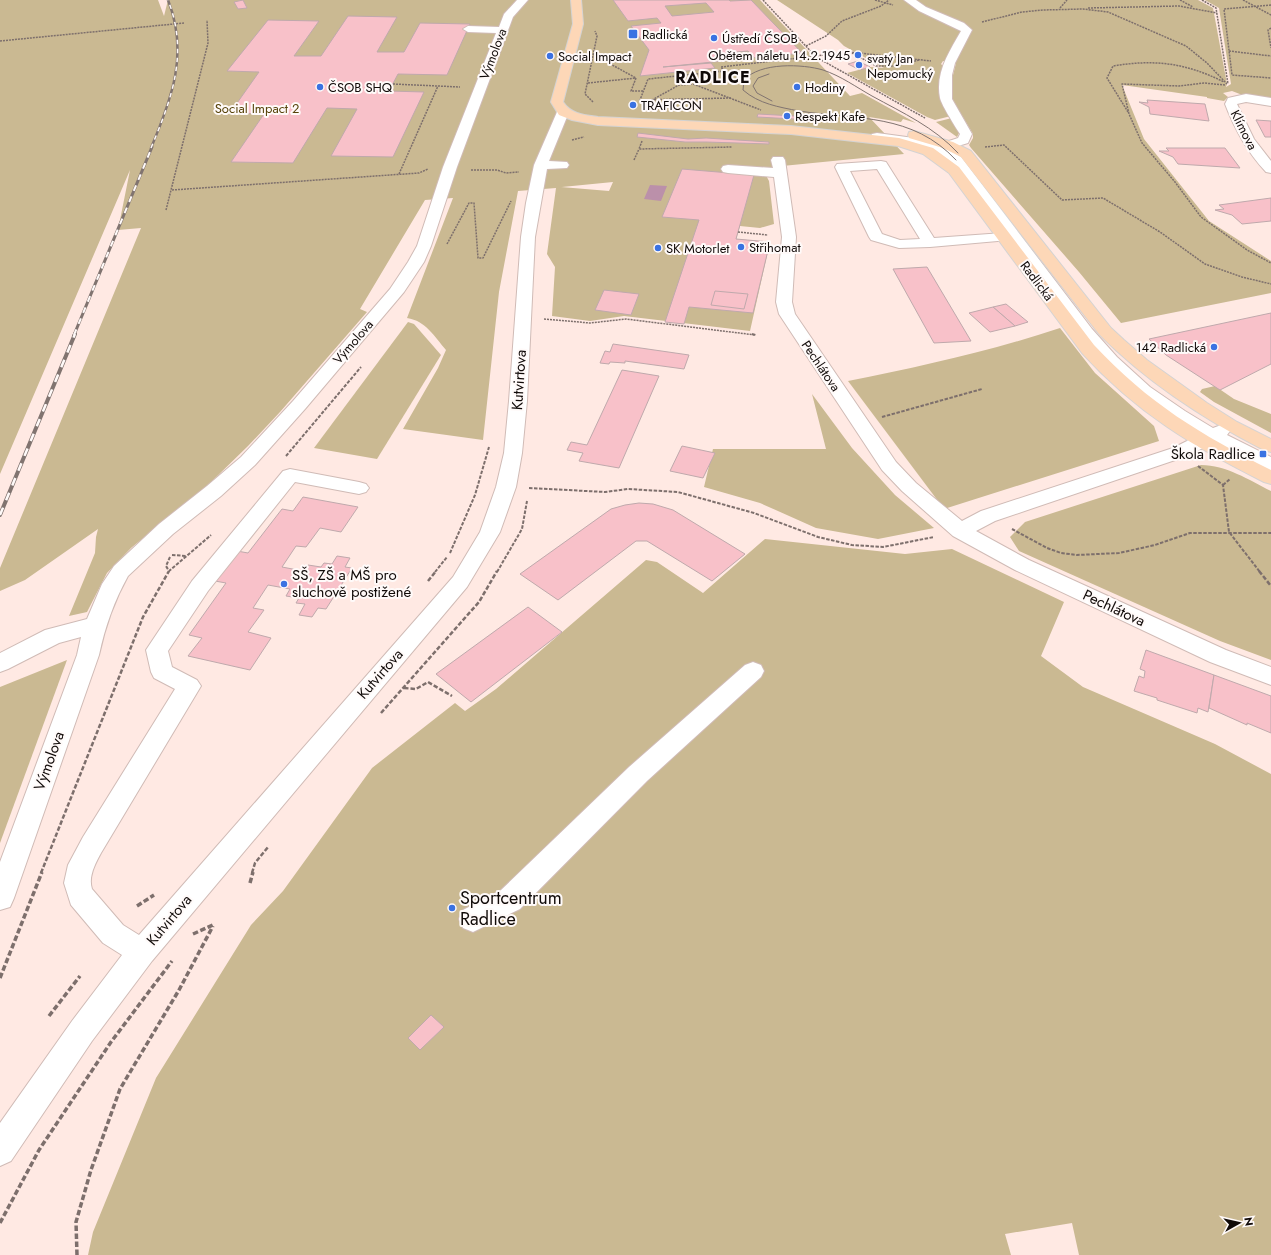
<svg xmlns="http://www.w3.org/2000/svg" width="1271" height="1255" font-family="Jost,sans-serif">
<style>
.green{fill:#cab992;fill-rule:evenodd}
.water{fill:#bb90aa}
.building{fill:#f8c1c9;stroke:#bfa9ac;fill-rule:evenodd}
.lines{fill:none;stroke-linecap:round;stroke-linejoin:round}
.minor-casing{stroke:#d0bbb6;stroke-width:2}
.major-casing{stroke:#d4d3d3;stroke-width:2}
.path-far3{stroke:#7d6f6c;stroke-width:1.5;stroke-dasharray:2 1;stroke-linecap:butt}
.path-far2{stroke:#7d6f6c;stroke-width:2;stroke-dasharray:3.5 1.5;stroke-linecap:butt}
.path-far1{stroke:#7d6f6c;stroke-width:2.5;stroke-dasharray:4.5 2;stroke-linecap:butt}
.path{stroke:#7d6f6c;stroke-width:3.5;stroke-dasharray:5.5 2.5;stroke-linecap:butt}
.minor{fill:#fff;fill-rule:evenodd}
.major{fill:#fdd7b7;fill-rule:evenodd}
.tram{stroke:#817470;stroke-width:1}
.rail-far2-casing{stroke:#817470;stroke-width:2.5}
.rail-far1-casing{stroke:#817470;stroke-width:3}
.rail-casing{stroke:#817470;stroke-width:4}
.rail-far2{stroke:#fffaf9;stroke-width:1.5;stroke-dasharray:4.5;stroke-linecap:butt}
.rail-far1{stroke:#fffaf9;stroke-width:2;stroke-dasharray:6;stroke-linecap:butt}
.rail{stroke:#fffaf9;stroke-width:2.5;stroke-dasharray:8;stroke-linecap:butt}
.poi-dot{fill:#3a72e2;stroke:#fffaf9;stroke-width:1.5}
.labels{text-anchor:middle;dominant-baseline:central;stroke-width:4;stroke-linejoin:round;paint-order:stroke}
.far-poi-label{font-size:13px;fill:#100a08;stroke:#fffaf9;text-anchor:start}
.far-street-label{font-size:13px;fill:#100a08;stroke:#fffaf9}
.far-park-label{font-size:13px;fill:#57430a;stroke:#fffaf9}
.street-label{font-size:15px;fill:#100a08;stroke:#fffaf9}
.poi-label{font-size:15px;fill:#100a08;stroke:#fffaf9;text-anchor:end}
.far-district-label{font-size:16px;font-weight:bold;letter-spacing:1px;fill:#100a08;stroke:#fffaf9}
.near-poi-label{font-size:18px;fill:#100a08;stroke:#fffaf9;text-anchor:start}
</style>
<rect width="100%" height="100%" fill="#ffe9e3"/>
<g class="green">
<path d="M0,0H158L164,16L168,0H760L850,96L862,93L916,123L903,119L901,122L869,117L904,154L762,168L769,181L774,224L760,228L740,226L736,239L770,242L750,331L624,316L590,321L552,316L555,267L547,254L556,188L518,191L499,292L483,440L403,429L438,368L446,350C434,336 426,321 407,318L453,198L425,200L360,309L367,312L280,412L248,446L208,485L131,548L107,573L87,612L69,616L95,553L96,537L98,529L25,580L0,591V568L141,228L118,230L130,170L0,474ZM613,182L609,191L561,187H562Z"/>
<path d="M777,0H1198L1213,8L1227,84L1226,87L1231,84L1219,8L1205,0H1271V98L1245,96L1232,91L1223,93L1228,97L1224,101L1207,98V97L1122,85L1144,139L1209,221L1271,261V293L1121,323L1079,272L971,148L969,145L973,138V134L951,97L952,79L956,63L943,61L941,64L944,67L951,116L935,120L927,117L847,73L870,67L884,68L844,46L838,40Z"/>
<path d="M952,118L959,133L957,137L936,122Z"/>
<path d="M408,322L414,324L441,355L377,459L314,448Z"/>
<path d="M1060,328L1095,373L1154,426L1159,441L944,509L848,381C919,367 991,351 1060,328Z"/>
<path d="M1215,386L1234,399L1271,414V433L1214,402L1200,392L1202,389Z"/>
<path d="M812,394L852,448L895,495L934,528L878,539L816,528L760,503L704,487L713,449H826Z"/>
<path d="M1201,465C1226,465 1249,480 1271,491V660L1220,641L1019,551L1010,537L1025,522Z"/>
<path d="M765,539L905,554L952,549L1064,602L1041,656L1083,687L1215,744L1271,774V1255H1079L1072,1223L1005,1234L1011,1255H88L93,1232L156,1078L251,925L283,891L372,768L455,703L465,711L496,689L646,560L657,562L703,593Z"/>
<path d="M67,660L0,843V687Z"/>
</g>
<path class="water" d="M650,185L667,186L661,201L644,199Z"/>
<g class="building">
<path d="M243,0L247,8L238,9L234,2Z"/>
<path d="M613,0H729L730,1L751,0L802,53L755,58L748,51L737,52L743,59L663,67L711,63L715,68L640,76L649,50L631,26L661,23L657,18L628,21ZM706,3L714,12L672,16L665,6Z"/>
<path d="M348,16L397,17L377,52H404L420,23L470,24L447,75L398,74L389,91L424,92L393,157L331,156L357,109L327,108L293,163L231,162L264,114L230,113L259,72L227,71L268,20L319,21L294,56H321Z"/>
<path d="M858,61L870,67L860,70L848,64Z"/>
<path d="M1147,100L1205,104L1209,121L1150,114L1149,107L1139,102L1148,103Z"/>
<path d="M758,114L813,117L812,120L757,117Z"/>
<path d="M1256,120L1271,121V137H1265Z"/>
<path d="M638,133L688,139L706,138L769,142V144L706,142H685L637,137Z"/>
<path d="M1166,148H1225L1240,168L1178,164L1173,157L1159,151H1169Z"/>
<path d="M682,169L754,175L736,239L770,242L753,313L689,307L684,324L665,322L699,220L662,217Z"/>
<path d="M1271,198V221L1242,224L1232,215L1215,210L1224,209L1219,205Z"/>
<path d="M927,267L971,341L934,343L893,269Z"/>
<path d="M604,290L639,294L631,315L595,310Z"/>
<path d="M715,291L748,294L744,309L711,305Z"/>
<path d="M1006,304L1028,322L1015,326L993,307Z"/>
<path d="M993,307L1015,326L990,332L969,313Z"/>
<path d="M1271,313V364L1220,390L1166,355L1149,339Z"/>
<path d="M613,344L689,355L684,369L625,361V363L610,362L609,364L600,363L605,351L610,352Z"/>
<path d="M622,370L659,376L619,468L579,461L583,453L567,450L571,442L587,445Z"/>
<path d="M682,446L715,453L703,478L670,471Z"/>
<path d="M303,497L358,507L341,532L320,528L306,547L296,546L282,567L303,571L308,565L321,567L324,563L332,564L337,556L350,558L345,567L352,568L326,609L318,608L312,617L299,615L305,604L296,603L299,598L286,596L290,589L268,585L253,608L264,610L248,632L271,638L250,670L188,656L202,638L189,635L226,583L215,581L237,551L248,553L282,509L293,511Z"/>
<path d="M639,503L653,504L673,510L745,554L712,581L647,541H636L558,600L520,574L611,509L625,505Z"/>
<path d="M528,607L562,632L471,702L436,674Z"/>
<path d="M1146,650L1214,675L1208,712L1198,708L1197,713L1157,700V698L1134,691L1139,676L1144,678L1145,671L1140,669Z"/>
<path d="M1214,675L1271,696V733L1247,723V725L1209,708Z"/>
<path d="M431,1015L444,1027L420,1050L408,1038Z"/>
</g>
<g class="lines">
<defs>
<g id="minor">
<path d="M517,0H528L513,17L457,167L431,246L424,262L404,292L305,409L255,465L221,496L173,534L128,576C114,601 105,627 99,655L14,898L10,907L0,910V862L77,655L81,637L59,643L8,669L0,672V653L45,630L87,619L102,584L114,566L159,524L207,486L241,457L293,401L390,289L408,262L417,246L443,167L496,33L468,32L463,29L468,26L499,27L504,14Z"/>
<path d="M904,0H916L926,7L964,23L972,30L955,63L952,75V99L972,134L968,143L948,149L961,157L1092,329L1117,357L1150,387L1185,411L1213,428L1221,425L1227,427L1230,431L1227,435L1271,457V471L1264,469L1213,443L1187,456L995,521L976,531L1029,560L1226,650L1271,667V685L1210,662L1015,570L953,536L902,491L882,470L779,314L776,302L782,237L774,177L728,173L723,172L721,169L723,166L728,165L773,168L771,160L773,157H783L785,160L796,237L792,302L795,314L896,462L916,483L962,521L981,511L1173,448L1199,435L1154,407L1115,375L1080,335L1009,240L930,247L899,248L871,240L869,237L835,167L837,164L881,161L886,162L934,238L1003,233L951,163C929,147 904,143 877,141L872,140L871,137L872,134L877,133L936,141H949L958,138L960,134C955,126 942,106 940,98C935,73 949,52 961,31L919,11ZM877,169L920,239L900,240L882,234L850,171Z"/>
<path d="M1246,94L1271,98V106L1246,102L1237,104L1254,139L1271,161V173L1266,172C1247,152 1235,130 1225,104L1228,98Z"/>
<path d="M563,108L567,109L569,112L549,161L567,162L569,165L567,168L547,169L535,237L527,401L522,453L516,487L500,532L467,587L152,961L92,1041L11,1161L0,1166V1123L72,1021L122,955L103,943L71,905L64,883L68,865L83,837L175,689L154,678L151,672L146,650L192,581L283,471L290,469L359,482L366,484L369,488L366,492L359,494L295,482L208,591L168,651L172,667L197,680L201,686L101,853C95,864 88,877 92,889L123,925L139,935L453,577L480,532L496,487L504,453L509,401L521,237L526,203L534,165L557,112L559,109Z"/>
<path d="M753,662L761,665L764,671L761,677L647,781L520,909L473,932L463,928L459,919L463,910L500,891L629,767L745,665Z"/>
</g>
<g id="major">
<path d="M571,0H581L583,24L563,102C571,114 584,115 598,117L791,126L899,138L933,148L959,167L1094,345C1148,403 1201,435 1271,470V484L1264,482C1192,446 1137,413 1082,353L949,173L923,154L898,146L791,134L598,125L572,120L559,115L551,102L573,24Z"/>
<path d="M914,131L953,142L971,151L1111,328L1124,340L1147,360L1207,403L1237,422L1271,439V452L1264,450C1205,420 1147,382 1099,334L961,157L943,148L909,138L908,135L909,132Z"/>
</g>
</defs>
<use href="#minor" class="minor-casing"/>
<use href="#major" class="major-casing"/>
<g class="path-far3">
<path d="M763,0L816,57L925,118"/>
<path d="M875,0L893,5"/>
<path d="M1180,0L1193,7"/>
<path d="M1202,0L1216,8L1228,84"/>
<path d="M1243,0L1271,15"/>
<path d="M1271,5L1224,9L1232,75L1271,78"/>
<path d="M1060,8L1067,0"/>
<path d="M1088,8L1179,6L1217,13"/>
<path d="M982,22L1022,12L1043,10L1083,9L1108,12L1186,46L1207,63L1227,84"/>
<path d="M1271,28L1268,30L1271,48"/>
<path d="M0,41L184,23"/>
<path d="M806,46L826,36L842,21L881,6L889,0"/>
<path d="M1229,51L1271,56"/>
<path d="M852,53L876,66H895L919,60"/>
<path d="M594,55L636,78"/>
<path d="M636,78L631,91H643"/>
<path d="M588,83L636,78"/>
<path d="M393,84L460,87"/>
<path d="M1225,85L1204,83L1179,86L1122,84L1129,114L1142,143L1175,182L1201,217L1247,250L1271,263"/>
<path d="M731,98L640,100L648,79L724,71L721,67L850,52L931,61"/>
<path d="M593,102L585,94L597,36L595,31"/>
<path d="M651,106L652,100L679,85L693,84L761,110"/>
<path d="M1128,112L1107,78L1113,66C1155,59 1186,63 1224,82"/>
<path d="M572,140L584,137"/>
<path d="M642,141L639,149L732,147"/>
<path d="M985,147L1004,145L1062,200L1103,198L1160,232L1205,264L1242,277L1271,284"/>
<path d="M634,160L639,149"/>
<path d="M471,170H497L506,173L519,172"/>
<path d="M399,174L438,86"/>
<path d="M172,190L419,173L428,169"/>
<path d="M166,210L208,43L207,20"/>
<path d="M738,232L768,235"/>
<path d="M447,244L469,203H474L478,258H483L511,201"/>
<path d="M544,319L590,323L626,319L755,335"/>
</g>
<g class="path-far2">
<path d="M752,334L756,335"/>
<path d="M882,417L982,389"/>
<path d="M286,456L361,367"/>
<path d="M1198,466L1223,485L1229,532L1260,572"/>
<path d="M1223,485L1230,479"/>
<path d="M529,488L605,492L628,489L678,492L754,513L818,537L852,545L883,547L934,537"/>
<path d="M1012,529L1047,548L1061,553L1077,555L1119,553L1155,545L1190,533H1271"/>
<path d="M450,553L475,495L489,447"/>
<path d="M172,555L186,556"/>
<path d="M170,557L166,566L169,571L211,535"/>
<path d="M435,572L447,557"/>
<path d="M497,572L522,529L527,501"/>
</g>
<g class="path-far1">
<path d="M1259,571L1271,586"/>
<path d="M428,581L436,571"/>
<path d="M404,688L416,689L428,682L452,696"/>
<path d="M381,713L479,602L497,571"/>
<path d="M41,873L143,617L169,571"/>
<path d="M252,873L255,863L268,847"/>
</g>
<g class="path">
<path d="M250,883L253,872"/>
<path d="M137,906L154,895"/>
<path d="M193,934L213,925"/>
<path d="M0,978L42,872"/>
<path d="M49,1016L80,976"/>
<path d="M0,1223L39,1150L111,1042L172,961"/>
<path d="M77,1255L76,1222L91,1170L120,1089L179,990L213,926"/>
</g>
<use href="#minor" class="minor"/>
<use href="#major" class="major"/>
<g class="tram">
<path d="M769,74L758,78L753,86L757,93L772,101"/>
<path d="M956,160C912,113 858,120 799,111C779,107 759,104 743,90L744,80C760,62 803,64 823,70C841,76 856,87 872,96C903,113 934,127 958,153"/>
</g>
<defs>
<path id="rail-far2" d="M151,148C172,98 189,53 168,0"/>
<path id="rail-far1" d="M74,335L152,147"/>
<path id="rail" d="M0,515L75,334"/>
</defs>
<use href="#rail-far2" class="rail-far2-casing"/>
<use href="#rail-far1" class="rail-far1-casing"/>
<use href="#rail" class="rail-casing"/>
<use href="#rail-far2" class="rail-far2"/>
<use href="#rail-far1" class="rail-far1"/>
<use href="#rail" class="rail"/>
</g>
<g class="poi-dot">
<rect x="628" y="29" width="10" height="10" rx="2"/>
<circle cx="714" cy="38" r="4"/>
<circle cx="858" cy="55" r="4"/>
<circle cx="550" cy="56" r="4"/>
<circle cx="859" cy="65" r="4"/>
<circle cx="320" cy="87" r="4"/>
<circle cx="797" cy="87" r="4"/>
<circle cx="633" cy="105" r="4"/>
<circle cx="787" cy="116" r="4"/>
<circle cx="741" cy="247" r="4"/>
<circle cx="658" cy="248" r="4"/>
<circle cx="1214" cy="347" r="4"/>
<rect x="1259" y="450" width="8" height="8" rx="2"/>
<circle cx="284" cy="584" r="4"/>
<circle cx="452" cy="908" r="4"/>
</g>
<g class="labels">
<g class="far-poi-label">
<text x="642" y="34">Radlická</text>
<text x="722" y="38">Ústředí ČSOB</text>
<text x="850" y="55" text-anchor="end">Obětem náletu 14.2.1945</text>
<text x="558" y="56">Social Impact</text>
<text x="867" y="58">svatý Jan<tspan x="867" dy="15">Nepomucký</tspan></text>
<text x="328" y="87">ČSOB SHQ</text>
<text x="805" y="87">Hodiny</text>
<text x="641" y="105">TRAFICON</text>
<text x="795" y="116">Respekt Kafe</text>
<text x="749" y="247">Střihomat</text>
<text x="666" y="248">SK Motorlet</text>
<text x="1206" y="347" text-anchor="end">142 Radlická</text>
</g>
<g class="far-street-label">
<text transform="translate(493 54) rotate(-69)">Výmolova</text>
<text transform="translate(1244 130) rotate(63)">Klímova</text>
<text transform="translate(1037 281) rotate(53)">Radlická</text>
<text transform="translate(353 342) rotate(-49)">Výmolova</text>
<text transform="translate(821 366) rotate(56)">Pechlátova</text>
</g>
<g class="far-park-label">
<text x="257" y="108">Social Impact 2</text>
</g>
<g class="street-label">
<text transform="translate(519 380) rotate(-86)">Kutvirtova</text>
<text transform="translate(1114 608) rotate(25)">Pechlátova</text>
<text transform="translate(380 674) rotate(-49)">Kutvirtova</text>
<text transform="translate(49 761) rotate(-70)">Výmolova</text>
<text transform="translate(169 920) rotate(-50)">Kutvirtova</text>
</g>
<g class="poi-label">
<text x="1255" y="454">Škola Radlice</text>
<text x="292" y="575" text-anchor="start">SŠ, ZŠ a MŠ pro<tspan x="292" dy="17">sluchově postižené</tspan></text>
</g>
<g class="far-district-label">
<text x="713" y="77">RADLICE</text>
</g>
<g class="near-poi-label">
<text x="460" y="898">Sportcentrum<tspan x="460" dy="21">Radlice</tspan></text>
</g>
</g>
<g transform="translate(1239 1223) rotate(82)" stroke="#fffaf9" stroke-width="3" paint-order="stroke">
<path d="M0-3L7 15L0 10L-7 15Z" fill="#100a08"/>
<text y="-6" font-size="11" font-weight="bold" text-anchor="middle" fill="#100a08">N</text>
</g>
</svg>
